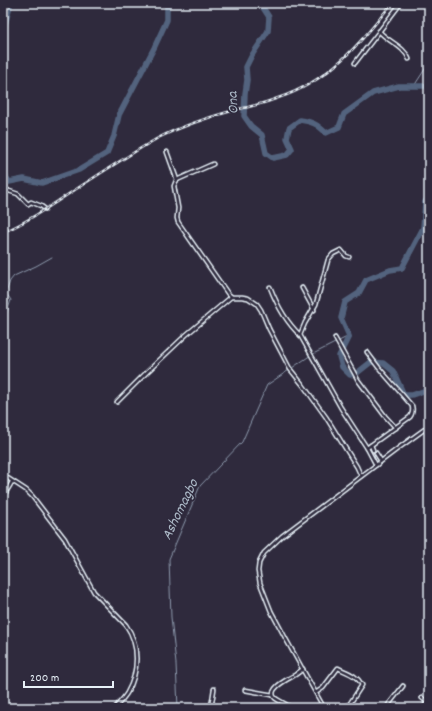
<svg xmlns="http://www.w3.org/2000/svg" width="432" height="711" font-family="Dekko,sans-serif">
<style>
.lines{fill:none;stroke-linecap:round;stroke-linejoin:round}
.stream{stroke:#8f9caf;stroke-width:1}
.river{stroke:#53647e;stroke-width:5.5}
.street-casing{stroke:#e8f1f8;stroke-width:5.5}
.street{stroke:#2f2a3d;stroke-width:2.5}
.rail-casing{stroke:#e8f1f8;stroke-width:2.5}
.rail{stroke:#2f2a3d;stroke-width:1;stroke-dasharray:3;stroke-linecap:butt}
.labels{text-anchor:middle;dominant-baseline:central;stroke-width:3.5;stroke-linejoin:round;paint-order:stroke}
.water-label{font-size:15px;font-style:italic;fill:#acb9c7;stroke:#2f2a3d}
</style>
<rect width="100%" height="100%" fill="#2f2a3d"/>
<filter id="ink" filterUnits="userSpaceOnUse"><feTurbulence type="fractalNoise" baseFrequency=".025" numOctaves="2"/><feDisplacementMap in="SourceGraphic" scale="8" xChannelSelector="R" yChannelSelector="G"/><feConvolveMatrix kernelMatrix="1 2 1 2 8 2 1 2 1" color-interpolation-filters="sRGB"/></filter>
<g filter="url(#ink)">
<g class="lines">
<g class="stream">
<path d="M414,86L429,63"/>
<path d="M3,321L7,312L11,300L6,293L10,281L14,276L36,266L52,257"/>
<path d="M178,708L176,664L171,617L169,559L200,486L242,442L267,385L311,355L349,336"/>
</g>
<g class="river">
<path d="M260,3L269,17L268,31L252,55L246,67L247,80L245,94L244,116L251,126L262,135L266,153L273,158L287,155L292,149L287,138L289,128L300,120C313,122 317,124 326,133L339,127L344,114L373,93L399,86H429"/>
<path d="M3,32L10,6L9,3"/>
<path d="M3,172L9,182L24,179L42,183L79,170L107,153L114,136L119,115L154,48L167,20V3"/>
<path d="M429,196L425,202L423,228L402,268L390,270L366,280L359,293L345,302L341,318L349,336L339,356L342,367L350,375L357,373L371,362L383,363L393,371L404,395H412L429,389"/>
</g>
<defs>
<g id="street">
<path d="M87,3L91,4L93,3"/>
<path d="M379,31C388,42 404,46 409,59"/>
<path d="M355,63L401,3"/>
<path d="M167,152L177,180"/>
<path d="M213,164L179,179L176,181L174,186L178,208L177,218L178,222L228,294L232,297H242L248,298L257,304L261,310L269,329L290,369L303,385L326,417L357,467L361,476"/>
<path d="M3,188L9,191L18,194L28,204L31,202L41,206L45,209"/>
<path d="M270,287C277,305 286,322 300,335L341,408L367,448L371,445L373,450"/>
<path d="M302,288L314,310"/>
<path d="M300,335L305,323L316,304L328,260L333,254L341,250L346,256L349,257"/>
<path d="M335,338L358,380L385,416L396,428"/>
<path d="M367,352L379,368L412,406C413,410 413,413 410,417L371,445"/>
<path d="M117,402L147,372L186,335L231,297"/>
<path d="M367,448L376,465"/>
<path d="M376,453L381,461"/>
<path d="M3,475L26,490L32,496L65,539L94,592L126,625C140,645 139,672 127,693C124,698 119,703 115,708"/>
<path d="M3,497L12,482"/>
<path d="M245,690L273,695"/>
<path d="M316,692H317L323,688L338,668C348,673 357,675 362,685L347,708"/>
<path d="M422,698L428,703"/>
<path d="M211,708L214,689"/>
<path d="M291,708C286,703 280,702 275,698C266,689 290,678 295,675C298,673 300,671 303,669"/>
<path d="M324,708L287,641L271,611L260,583L258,571L259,563L264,553L282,536L400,447L429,426"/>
<path d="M386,708L403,686"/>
<path d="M423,708L426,704L429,703"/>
</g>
</defs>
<use href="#street" class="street-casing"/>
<use href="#street" class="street"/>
<defs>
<path id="rail" d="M3,232C24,224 42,211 61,199C93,178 125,157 158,138C182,126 209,117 235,110C240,108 246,108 252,106C261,104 270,101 278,98C328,82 361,43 392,3"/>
</defs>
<use href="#rail" class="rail-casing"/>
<use href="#rail" class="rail"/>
</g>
</g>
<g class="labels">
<g class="water-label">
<text transform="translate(234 103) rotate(-93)">Ona</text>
<text transform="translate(181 510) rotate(-64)">Ashomagbo</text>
</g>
</g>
<rect width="432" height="711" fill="none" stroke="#2f2a3d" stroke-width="16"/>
<rect x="8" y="8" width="416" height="695" fill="none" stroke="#e8f1f8" stroke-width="1.5" filter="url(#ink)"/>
<path d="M24 681v6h89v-6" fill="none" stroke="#e8f1f8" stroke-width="2"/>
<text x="30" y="681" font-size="12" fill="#e8f1f8" stroke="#2f2a3d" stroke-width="3" paint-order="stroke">200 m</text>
</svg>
